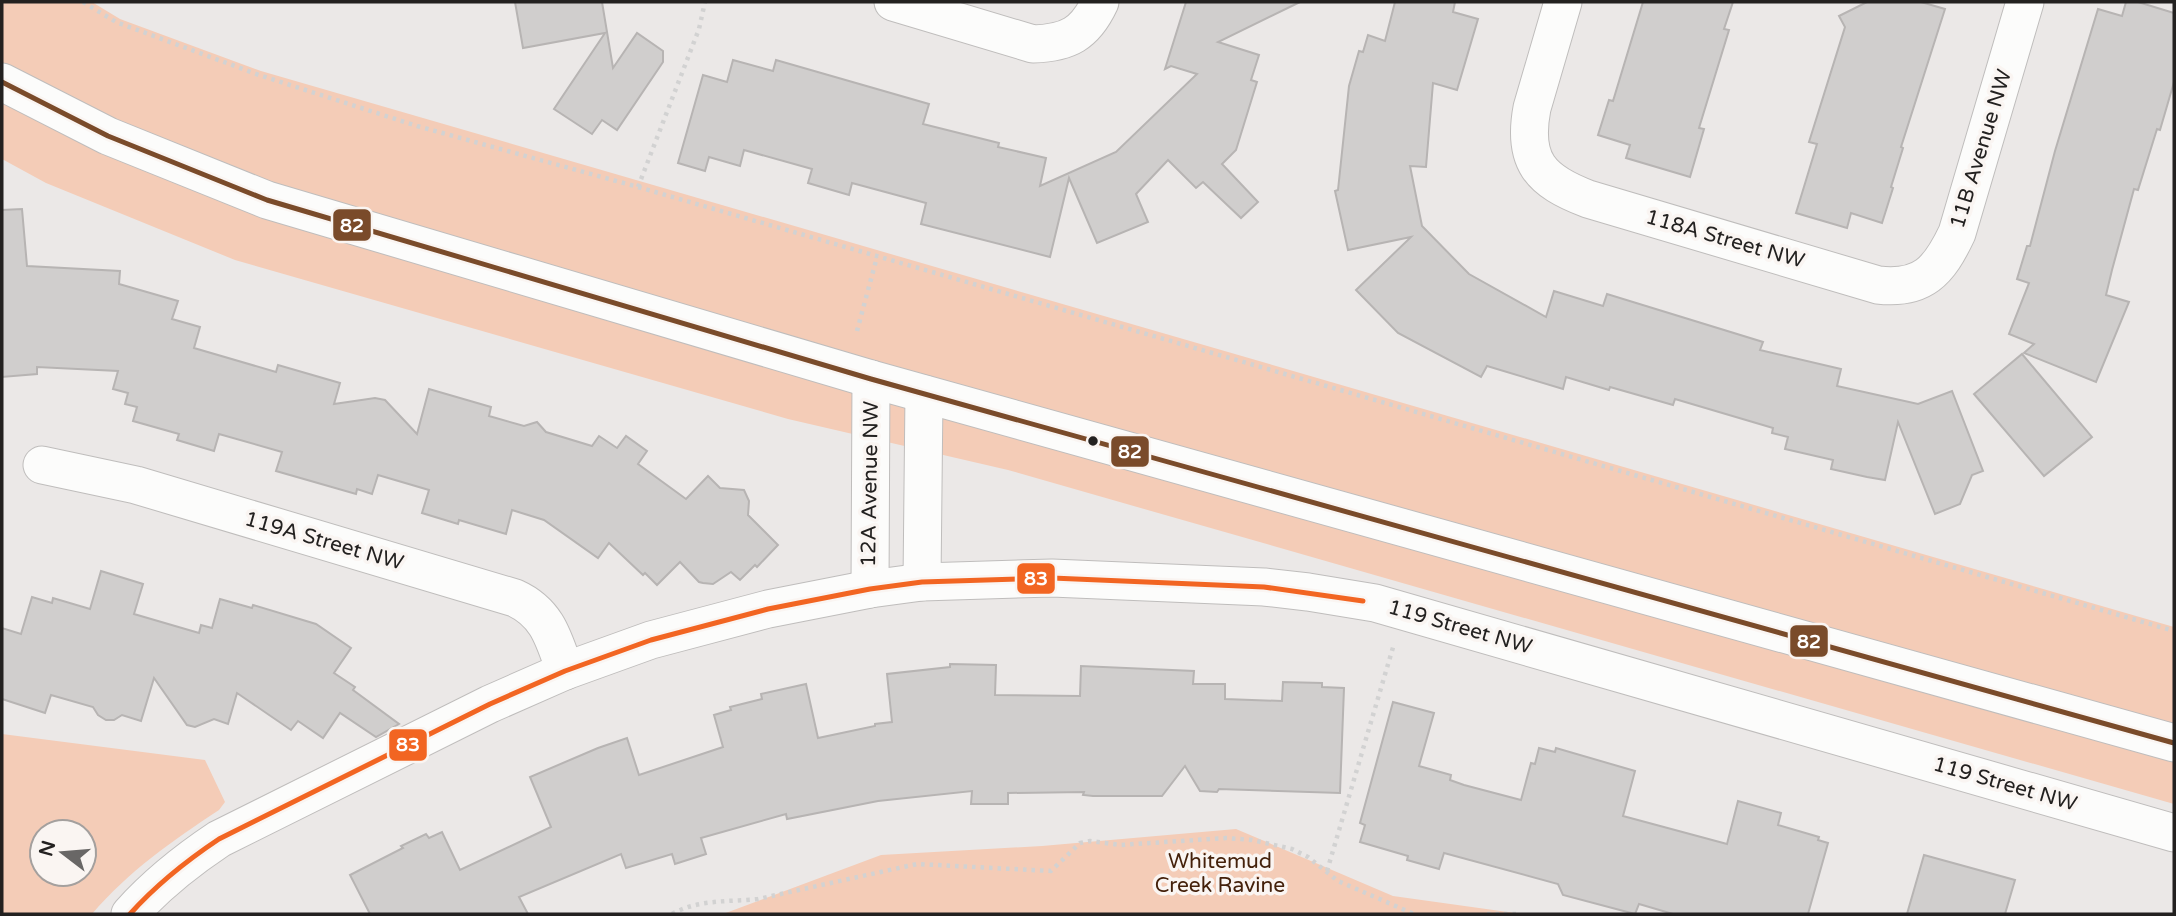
<svg xmlns="http://www.w3.org/2000/svg" width="2176" height="916" font-family="'Varela Round',sans-serif">
<style>
.green{fill:#f4ccb7;fill-rule:evenodd}
.building{fill:#d0cecd;stroke:#b7b4b3;stroke-width:2}
.lines{fill:none;stroke-linecap:round;stroke-linejoin:round}
.minor-casing{stroke:#bfbdbc;stroke-width:39}
.path{stroke:#d2d2d2;stroke-width:4.5;stroke-dasharray:3.5 5;stroke-linecap:butt}
.minor{stroke:#fcfcfb;stroke-width:37}
.bus-1-casing{stroke:#faf5f2;stroke-width:10}
.bus-2-casing{stroke:#faf5f2;stroke-width:10}
.bus-1{stroke:#7a4b2a;stroke-width:5}
.bus-2{stroke:#f26522;stroke-width:5}
.bus-dot{fill:#232120;stroke:#faf5f2;stroke-width:2.5}
.labels{text-anchor:middle;dominant-baseline:central;stroke-width:7;stroke-linejoin:round;paint-order:stroke}
.street-label{font-size:21px;fill:#232120;stroke:#faf5f2}
.park-label{font-size:21px;fill:#44210b;stroke:#faf5f2}
.line-badge{stroke:#faf5f2;stroke-width:2.5}
.badge-label{font-size:19px;text-anchor:middle;font-weight:bold;fill:#fff}
</style>
<rect width="100%" height="100%" fill="#ebe8e7"/>
<g class="green">
<path d="M2,2H92L120,19L261,71L2174,627V804L1008,470L788,419L235,260L46,183L2,159Z"/>
<path d="M2,734L205,760L225,802L219,810C172,841 129,871 92,914H2ZM42,832H84V874H42Z"/>
<path d="M1236,829L1393,896L1522,914H723L881,855L1042,846Z"/>
</g>
<g class="building">
<path d="M515,2H602L613,68L637,33L663,51V62L617,130L602,120L592,134L554,109L605,33L523,48Z"/>
<path d="M1186,2H1300L1218,42L1259,55L1251,80L1257,82L1236,150L1222,164L1258,202L1241,218L1203,182L1196,188L1168,160L1136,194L1148,222L1097,243L1069,178L1050,257L921,224L926,203L852,183L849,195L808,183L812,169L744,150L740,166L709,157L705,171L678,163L703,75L727,82L733,60L773,71L776,60L929,104L923,124L999,143L998,147L1046,158L1040,186L1116,152L1197,74L1171,66L1165,69Z"/>
<path d="M1395,2H1455L1453,12L1478,19L1457,90L1433,83L1426,167L1410,166L1422,226L1469,274L1546,317L1554,291L1603,306L1607,294L1763,342L1760,350L1841,369L1837,386L1918,404L1952,391L1983,471L1972,475L1960,504L1935,514L1898,422L1885,480L1867,477L1831,469L1833,460L1785,449L1788,437L1772,433L1773,428L1675,399L1673,405L1610,387L1609,390L1566,377L1563,389L1487,366L1481,377L1398,333L1356,290L1411,237L1348,250L1335,191L1338,190L1349,86L1359,51L1363,52L1368,35L1385,41Z"/>
<path d="M1643,2H1733L1724,29L1729,30L1699,128L1704,129L1690,177L1626,158L1630,145L1598,135L1609,100L1613,101Z"/>
<path d="M1867,2H1921L1945,9L1901,147L1903,148L1891,187L1893,188L1882,223L1851,213L1847,228L1796,213L1817,144L1809,142L1845,27L1839,16Z"/>
<path d="M2126,2H2138L2174,13V82L2160,130L2157,129L2138,190L2134,189L2112,270L2106,295L2129,302L2096,382L2024,353L2034,344L2009,334L2029,283L2017,279L2027,246H2030L2055,151L2098,9L2122,16Z"/>
<path d="M22,209L27,266L120,271L119,284L178,301L172,319L200,327L194,348L276,372L278,365L340,383L334,404L375,398L385,400L417,434L429,389L491,407L489,416L524,426L537,422L546,432L592,446L599,436L617,448L626,436L647,451L638,464L686,499L708,476L720,488L744,490L749,501L748,515L778,545L757,567L755,565L740,580L731,572L713,584L703,583L699,582L680,562L657,585L645,573L643,575L609,543L598,558L544,520L512,510L506,534L459,520L458,524L422,513L429,490L378,475L372,494L357,489L356,494L276,471L282,452L219,434L214,451L177,440L179,434L133,421L137,407L125,404L128,393L113,389L118,371L37,367V374L2,377V210Z"/>
<path d="M2022,354L2092,437L2044,476L1974,394Z"/>
<path d="M101,571L143,584L134,614L199,633L201,625L212,628L220,599L252,608L253,605L316,624L351,648L334,673L355,687L353,690L399,724L376,737L340,713L323,738L298,721L291,730L237,693L228,724L214,719L195,727L187,725L154,678L141,721L122,715L114,720H106L98,715L93,707L51,695L45,713L2,699V628L21,634L32,597L52,603L53,598L90,609Z"/>
<path d="M950,664L996,665L995,695L1080,696L1081,666L1194,671L1193,684H1225V699L1282,701L1283,682L1322,683V687L1344,688L1340,793L1219,789L1217,792L1200,791L1185,766L1162,796H1093L1083,795L1084,792L1008,793V804H971L972,791L878,801L787,819L786,814L701,838L706,854L675,864L672,854L626,868L621,854L519,897L528,914H370L350,875L403,848L401,846L426,834L429,838L442,832L460,870L551,827L530,777L598,748L627,738L639,775L723,747L714,715L731,710L730,707L762,699L761,694L806,684L818,738L875,726V724L892,722L887,674L950,667Z"/>
<path d="M1393,702L1434,713L1419,766L1451,775L1450,780L1464,785L1521,800L1531,763L1535,764L1539,748L1555,752L1556,748L1635,771L1623,816L1727,844L1738,801L1781,813L1778,825L1819,837L1818,840L1828,843L1808,914H1673L1639,904L1635,914L1563,895L1558,884L1444,853L1439,869L1407,860L1408,856L1360,842L1365,825L1360,823Z"/>
<path d="M1924,855L2015,880L2005,914H1907Z"/>
</g>
<g class="lines">
<defs>
<g id="minor">
<path d="M893,2L1033,44C1068,43 1085,34 1100,2"/>
<path d="M1563,2L1532,108C1522,161 1540,181 1588,199L1878,285C1923,290 1939,271 1957,233L2025,2"/>
<path d="M2,82L108,136L267,200L871,379L2174,743"/>
<path d="M42,465L136,485L515,598C548,613 554,640 565,671"/>
<path d="M922,582L924,394"/>
<path d="M870,589L871,379"/>
<path d="M130,914C156,885 186,861 219,839L490,704L565,671L651,640L768,609L870,589L922,582L1052,578L1264,587L1308,592L1375,603L2174,833"/>
</g>
</defs>
<use href="#minor" class="minor-casing"/>
<g class="path">
<path d="M83,2L116,22L259,75L417,126L638,187L2174,631"/>
<path d="M638,187L699,29L705,2"/>
<path d="M857,331L877,257"/>
<path d="M1327,871L1394,644"/>
<path d="M672,914C699,899 728,902 758,899L917,864L1051,871L1080,843L1090,841L1120,845L1226,838L1252,840L1292,849L1308,857L1338,881L1414,914"/>
<path d="M1487,914H1504"/>
<path d="M1504,914H1516"/>
</g>
<use href="#minor" class="minor"/>
<defs>
<path id="bus-1" d="M2,82L108,136L267,200L871,379L2174,743"/>
<path id="bus-2" d="M130,914C156,885 186,861 219,839L490,704L565,671L651,640L768,609L870,589L922,582L1052,578L1264,587L1363,601"/>
</defs>
<use href="#bus-1" class="bus-1-casing"/>
<use href="#bus-2" class="bus-2-casing"/>
<use href="#bus-1" class="bus-1"/>
<use href="#bus-2" class="bus-2"/>
</g>
<circle class="bus-dot" cx="1093" cy="441" r="6"/>
<g class="labels">
<g class="street-label">
<text transform="translate(1981 149) rotate(-73)">11B Avenue NW</text>
<text transform="translate(1725 239) rotate(16)">118A Street NW</text>
<text transform="translate(870 484) rotate(-89)">12A Avenue NW</text>
<text transform="translate(324 541) rotate(16)">119A Street NW</text>
<text transform="translate(1460 627) rotate(16)">119 Street NW</text>
<text transform="translate(2005 784) rotate(16)">119 Street NW</text>
</g>
<g class="park-label">
<text x="1220" y="861">Whitemud<tspan x="1220" dy="24">Creek Ravine</tspan></text>
</g>
</g>
<g class="line-badge">
<rect x="332" y="208" width="40" height="34" rx="7" fill="#7a4b2a"/>
<rect x="1110" y="435" width="40" height="33" rx="7" fill="#7a4b2a"/>
<rect x="1016" y="562" width="40" height="33" rx="7" fill="#f26522"/>
<rect x="1789" y="624" width="40" height="34" rx="7" fill="#7a4b2a"/>
<rect x="388" y="728" width="40" height="34" rx="7" fill="#f26522"/>
</g>
<g class="badge-label">
<text x="352" y="232">82</text>
<text x="1130" y="458">82</text>
<text x="1036" y="585">83</text>
<text x="1809" y="648">82</text>
<text x="408" y="751">83</text>
</g>
<rect width="2176" height="916" fill="none" stroke="#232120" stroke-width="7"/>
<g transform="translate(63 853) rotate(286)"><circle r="33" fill="#faf5f2" stroke="#a4a09e" stroke-width="2"/>
<path d="M0-5L12 26L0 18L-12 26Z" fill="#696766"/>
<text y="-10" font-size="19" font-weight="bold" text-anchor="middle" fill="#232120">N</text>
</g>
</svg>
